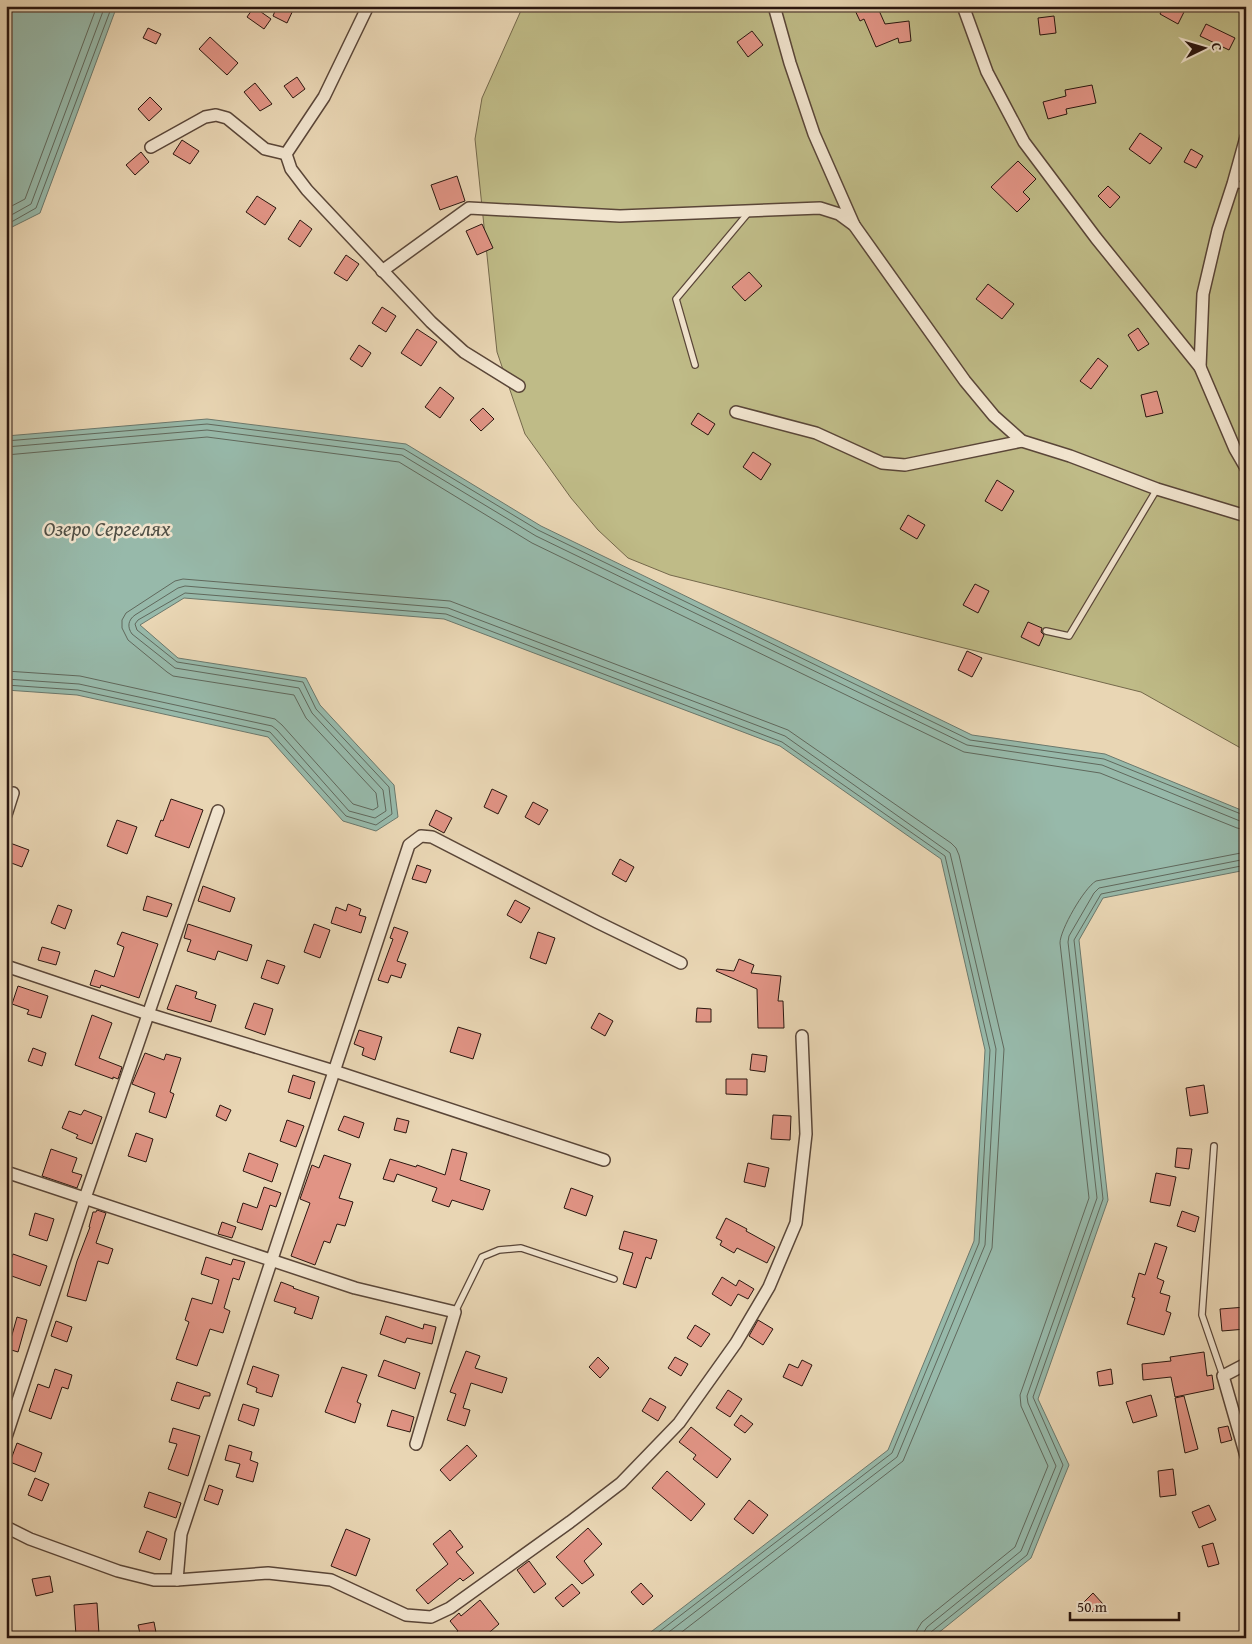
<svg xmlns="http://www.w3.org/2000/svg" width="1252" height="1644" font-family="'Gentium Book Plus',serif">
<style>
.green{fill:#bfbb87;stroke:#74684b}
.water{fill:#97b9aa;stroke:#6b786c}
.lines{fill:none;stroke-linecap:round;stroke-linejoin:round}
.shore{stroke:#60685c;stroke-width:1}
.building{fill:#e19485;stroke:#2a160f}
.lane-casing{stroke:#5a4638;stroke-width:8}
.street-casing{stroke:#5a4638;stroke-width:14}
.lane{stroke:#f1e4ce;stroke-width:5.5}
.street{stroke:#f1e4ce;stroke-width:11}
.labels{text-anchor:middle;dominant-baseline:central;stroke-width:5;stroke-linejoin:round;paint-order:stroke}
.water-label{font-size:21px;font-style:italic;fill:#504f45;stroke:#f1e4ce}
</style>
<rect width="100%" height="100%" fill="#e9d6b4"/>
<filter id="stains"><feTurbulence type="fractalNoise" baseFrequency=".004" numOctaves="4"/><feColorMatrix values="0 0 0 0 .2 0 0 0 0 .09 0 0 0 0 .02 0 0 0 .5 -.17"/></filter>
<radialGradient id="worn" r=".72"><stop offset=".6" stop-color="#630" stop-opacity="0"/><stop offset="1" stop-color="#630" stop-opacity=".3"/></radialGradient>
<path class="green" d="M523,6H1246V751L1141,692L670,575L628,558L598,530L571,498L525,434L497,352L475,139L482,98Z"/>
<g class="water">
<path d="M6,6H117L40,213L6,230Z"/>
<path d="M207,419L406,444L541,526L972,735L1105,754L1246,812V870L1103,898L1079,940L1108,1200L1038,1399L1069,1465L1031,1558L932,1638H643L888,1450L974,1241L985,1050L941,859L780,746L444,619L184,598L140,625L178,658L306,678L320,705L394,785L398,817L376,831L343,821L268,737L77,695L6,690V436Z"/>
</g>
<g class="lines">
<g class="shore">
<path d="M6,209L25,199L97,6"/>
<path d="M6,218L31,204L105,6"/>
<path d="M6,225L36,208L112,6"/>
<path d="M6,441L207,424L404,449L538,530L970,740L1104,759L1246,816"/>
<path d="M6,447L207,430L402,455L536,536L967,745L1102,765L1240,821L1246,822"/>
<path d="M6,455L207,437L399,462L532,543L964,752L1100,773L1237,828L1246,830"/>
<path d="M6,671L80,676L275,719L282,725L353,804L373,810L378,807L376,793L306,718L294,695L173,676L167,672L128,640L122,628V620L126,613L175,581L183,579L450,601L788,730L951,843L956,848L959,855L1004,1049L992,1248L903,1461L674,1638"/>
<path d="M6,679L79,684L272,726L277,730L349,811L375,818L386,811L383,790L312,713L299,688L175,668L132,634C127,627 128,620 135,615L178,588L185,586L448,608L785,736L950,853L996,1049L985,1245L897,1457L661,1638"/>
<path d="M6,685L78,690L270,732L346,816L376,825L392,814L389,787L316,709L303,682L177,662L137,630L135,624L138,620L185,593L446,614L782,742L945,856L990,1050L979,1243L892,1453L651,1638"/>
<path d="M915,1638L917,1630L922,1622L1015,1547L1048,1466L1021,1406L1020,1395L1089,1198L1060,943C1060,930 1084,888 1096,881L1246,852"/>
<path d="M923,1638L924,1632L927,1627L1021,1551L1056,1466L1028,1403L1027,1396L1097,1198L1068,942L1069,936L1094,893L1099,888L1246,859"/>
<path d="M929,1638L931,1632L1027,1555L1063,1465L1033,1397L1103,1199L1074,940L1101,894L1246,865"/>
</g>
</g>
<g class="building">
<path d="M277,6H295L287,23L273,16Z"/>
<path d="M853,6H877L885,24L909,21L911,41L899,43L898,38L876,47L864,19L860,21Z"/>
<path d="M1164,6H1173L1184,12L1178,24L1160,14Z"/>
<path d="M254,7L271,19L264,29L247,17Z"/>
<path d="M1054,16L1056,33L1040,35L1038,18Z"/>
<path d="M1206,24L1235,38L1229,50L1200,36Z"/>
<path d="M148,28L161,34L156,44L143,38Z"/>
<path d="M752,31L763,45L748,57L737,42Z"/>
<path d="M210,37L238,63L227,75L199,49Z"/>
<path d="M297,77L305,89L293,98L284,86Z"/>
<path d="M255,83L272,104L260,111L244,92Z"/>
<path d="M1092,85L1096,103L1066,109L1067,114L1048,119L1043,102L1066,96L1065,90Z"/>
<path d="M150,97L162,109L149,121L138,109Z"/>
<path d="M1140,133L1162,148L1150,164L1129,149Z"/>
<path d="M182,140L199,151L190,164L173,154Z"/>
<path d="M1191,149L1203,156L1196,168L1184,162Z"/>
<path d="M141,152L149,162L135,175L126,165Z"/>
<path d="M1018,161L1036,179L1023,192L1030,199L1017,212L991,187Z"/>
<path d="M457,176L465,201L440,210L431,185Z"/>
<path d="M1108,186L1120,197L1110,208L1098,196Z"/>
<path d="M257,196L276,208L265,225L246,212Z"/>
<path d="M300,220L312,229L300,247L288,239Z"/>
<path d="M482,224L493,248L477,255L466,231Z"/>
<path d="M346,255L359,264L347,281L334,273Z"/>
<path d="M749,272L762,286L745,301L732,287Z"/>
<path d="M988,284L1014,304L1002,319L976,299Z"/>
<path d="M382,307L396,316L386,332L372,323Z"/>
<path d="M1138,328L1149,344L1138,351L1128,335Z"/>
<path d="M417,329L437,342L421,366L401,353Z"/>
<path d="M359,345L371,353L362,367L350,359Z"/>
<path d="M1098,358L1108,366L1091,389L1080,381Z"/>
<path d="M440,387L454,398L440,418L425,407Z"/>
<path d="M1157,391L1163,413L1146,417L1141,395Z"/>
<path d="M483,408L494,419L481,431L470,420Z"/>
<path d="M698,413L715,424L708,435L691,424Z"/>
<path d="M753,452L771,464L761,480L743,467Z"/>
<path d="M997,480L1014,491L1002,511L985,501Z"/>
<path d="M908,515L925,525L917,539L900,529Z"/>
<path d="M975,584L989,591L978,613L963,605Z"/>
<path d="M1028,622L1042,628L1041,632L1044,635L1039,646L1021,637Z"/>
<path d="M967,651L982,658L972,677L958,670Z"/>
<path d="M492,789L507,796L498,814L484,807Z"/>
<path d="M171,799L203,810L189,848L155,836L161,820L163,821Z"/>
<path d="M533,802L548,810L539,825L525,817Z"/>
<path d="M436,810L452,818L444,833L429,825Z"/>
<path d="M117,820L137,827L127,854L107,846Z"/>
<path d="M10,843L29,850L22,867L6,861V854Z"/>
<path d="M620,859L634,867L626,882L612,874Z"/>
<path d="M417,865L431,870L426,883L412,879Z"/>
<path d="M203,886L235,898L230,912L198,901Z"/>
<path d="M147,896L172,904L167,917L143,910Z"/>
<path d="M515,900L530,908L521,923L507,915Z"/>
<path d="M348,904L361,909L359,915L366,917L361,933L331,923L336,907L346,911Z"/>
<path d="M58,905L72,910L65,929L51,923Z"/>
<path d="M188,924L252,945L247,961L218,951L215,960L187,951L191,940L184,938Z"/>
<path d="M314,924L330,930L320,958L304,952Z"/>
<path d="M394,927L408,932L397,961L406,964L401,978L391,975L388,983L378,980L393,939L390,938Z"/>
<path d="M122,932L158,944L139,998L101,985L100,988L90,985L95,970L114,977L124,947L117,944Z"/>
<path d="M538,932L555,938L546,964L530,958Z"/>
<path d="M42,947L60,952L56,965L38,960Z"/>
<path d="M739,959L754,965L751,973L781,976L778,1001H783L784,1028H758L757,989L716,971L717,969L734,971Z"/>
<path d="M267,960L285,966L278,984L261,978Z"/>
<path d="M176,985L197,992L195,998L216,1005L211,1022L167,1009Z"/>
<path d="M18,986L48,996L41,1018L27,1014L29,1010L12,1004Z"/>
<path d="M254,1003L273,1009L265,1035L245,1028Z"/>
<path d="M697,1008L711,1009V1022H696Z"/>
<path d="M599,1013L613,1021L605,1036L591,1028Z"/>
<path d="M92,1015L112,1023L99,1058L122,1067L118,1079L113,1077V1079L75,1065Z"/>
<path d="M458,1027L481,1034L473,1059L450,1052Z"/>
<path d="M359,1030L382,1037L375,1060L362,1055L364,1048L354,1044Z"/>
<path d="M33,1048L46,1053L42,1066L28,1061Z"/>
<path d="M145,1053L164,1060L166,1054L181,1058L170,1092L174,1094L166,1118L149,1112L155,1093L132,1084Z"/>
<path d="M752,1054L767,1056L765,1072L750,1070Z"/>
<path d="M293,1075L315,1082L310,1099L288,1092Z"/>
<path d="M726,1079H747V1095L726,1094Z"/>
<path d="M1204,1085L1208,1113L1190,1116L1186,1088Z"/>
<path d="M220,1105L231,1110L226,1121L216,1116Z"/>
<path d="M84,1110L102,1117L92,1144L76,1138L78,1135L62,1128L69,1111L81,1115Z"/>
<path d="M773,1115L791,1116L790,1140L771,1139Z"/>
<path d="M344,1116L364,1123L359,1138L338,1130Z"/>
<path d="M397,1118L409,1121L406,1133L394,1130Z"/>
<path d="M287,1120L304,1126L296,1147L280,1141Z"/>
<path d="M136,1133L153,1139L146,1162L128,1156Z"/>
<path d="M1177,1148L1192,1149L1189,1169L1175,1167Z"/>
<path d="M51,1149L77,1158L72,1172L82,1175L77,1188L42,1176Z"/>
<path d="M452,1149L467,1153L460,1180L490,1190L483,1210L452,1200L449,1207L432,1201L437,1188L397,1174L394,1182L383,1179L390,1159L416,1167L417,1165L445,1175Z"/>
<path d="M249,1153L278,1164L272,1182L243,1171Z"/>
<path d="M324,1155L351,1164L339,1198L353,1202L345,1226L337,1224L330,1243L324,1241L315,1265L291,1256L310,1203L300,1199L312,1165L319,1168Z"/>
<path d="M748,1163L769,1168L765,1187L744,1182Z"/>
<path d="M1156,1173L1176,1177L1170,1206L1150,1202Z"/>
<path d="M264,1187L281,1193L276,1207L270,1205L262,1230L237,1222L243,1203L257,1208Z"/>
<path d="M571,1188L593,1196L586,1216L564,1208Z"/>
<path d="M97,1210L106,1213L96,1243L113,1249L108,1264L98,1261L86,1301L67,1296L77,1261L90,1227H89L93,1212H96Z"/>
<path d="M1182,1211L1199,1217L1195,1232L1177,1226Z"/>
<path d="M35,1213L54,1219L47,1241L29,1235Z"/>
<path d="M726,1218L747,1229L746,1231L775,1247L767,1263L737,1248L734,1253L720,1245L722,1241L716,1238Z"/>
<path d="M222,1222L236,1227L232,1238L218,1234Z"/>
<path d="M624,1231L657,1240L651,1259L646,1257L636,1288L623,1284L633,1253L619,1249Z"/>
<path d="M1155,1243L1167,1247L1157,1278L1164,1281L1160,1293L1170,1296L1166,1311L1171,1313L1164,1335L1127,1324L1135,1298L1132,1297L1139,1273L1145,1275Z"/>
<path d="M13,1254L47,1266L40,1286L6,1274Z"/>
<path d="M206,1257L231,1265L233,1259L245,1262L239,1280L233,1278L224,1308L230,1311L223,1333L210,1329L197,1366L176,1359L189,1322L185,1320L192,1298L212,1304L219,1280L201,1274Z"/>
<path d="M722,1277L736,1286L739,1280L754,1289L748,1299L738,1294L731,1306L712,1294Z"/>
<path d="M281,1282L294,1287L293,1288L319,1297L312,1319L294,1313L296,1308L274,1301Z"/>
<path d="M1246,1307V1329L1222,1331L1220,1309Z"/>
<path d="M386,1316L423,1329L424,1324L436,1327L432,1344L407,1338L405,1343L380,1334Z"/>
<path d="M17,1317L27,1320L18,1352L8,1349Z"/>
<path d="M758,1320L773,1329L763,1345L749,1336Z"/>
<path d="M56,1321L72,1327L67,1342L51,1336Z"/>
<path d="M695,1325L710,1334L701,1347L687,1338Z"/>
<path d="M466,1351L480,1356L475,1368L507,1378L502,1393L471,1383L463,1408L470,1410L465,1426L447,1420L456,1394L450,1392Z"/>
<path d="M1204,1352L1207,1376L1212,1375L1214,1389L1175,1397L1171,1377L1143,1380L1142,1364L1171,1361L1170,1357Z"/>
<path d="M598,1357L609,1368L600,1378L589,1367Z"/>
<path d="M675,1357L688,1364L681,1376L668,1368Z"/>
<path d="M384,1360L420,1373L415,1389L378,1376Z"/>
<path d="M802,1360L812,1365L802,1386L783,1377L789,1364L798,1368Z"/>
<path d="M253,1366L279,1375L272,1397L256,1392L257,1388L247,1384Z"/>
<path d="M342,1367L367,1375L357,1402L361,1404L355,1423L325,1412Z"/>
<path d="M55,1369L72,1375L68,1389L62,1387L51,1419L29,1411L38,1384L49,1388Z"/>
<path d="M1111,1369L1113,1384L1099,1386L1097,1372Z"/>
<path d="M177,1382L210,1393V1396H204L199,1409L171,1400Z"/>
<path d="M728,1390L742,1399L730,1417L716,1408Z"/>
<path d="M1151,1395L1157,1416L1133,1423L1126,1402Z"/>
<path d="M1184,1396L1198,1449L1185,1453L1175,1398Z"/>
<path d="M650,1398L666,1407L658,1421L642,1411Z"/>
<path d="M243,1404L259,1409L254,1426L238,1420Z"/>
<path d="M392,1410L414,1417L410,1432L387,1426Z"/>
<path d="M741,1415L753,1424L745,1433L734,1425Z"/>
<path d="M1228,1426L1232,1440L1221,1443L1218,1428Z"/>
<path d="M691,1427L731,1459L717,1478L693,1459L696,1455L679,1442Z"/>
<path d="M173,1428L200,1436L188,1476L168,1469L177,1444L169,1442Z"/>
<path d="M17,1443L42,1453L35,1472L10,1462Z"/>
<path d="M229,1445L252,1452L250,1460L258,1463L253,1482L236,1477L240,1464L225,1460Z"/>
<path d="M467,1445L477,1456L450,1481L440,1470Z"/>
<path d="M1173,1469L1176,1495L1160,1497L1158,1471Z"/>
<path d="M667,1471L705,1504L691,1521L652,1488Z"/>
<path d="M35,1478L49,1484L42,1501L28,1495Z"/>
<path d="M209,1485L223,1490L218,1505L204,1500Z"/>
<path d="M149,1492L181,1503L176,1518L144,1507Z"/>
<path d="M749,1500L768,1515L753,1534L734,1519Z"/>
<path d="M1209,1505L1216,1520L1199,1528L1192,1512Z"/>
<path d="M588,1528L602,1544L584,1561L594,1575L582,1584L556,1557Z"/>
<path d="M346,1529L370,1539L356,1576L331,1566Z"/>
<path d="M450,1530L463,1547L456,1552L474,1573L463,1581L460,1578L428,1604L416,1590L448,1564L433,1544Z"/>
<path d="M147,1531L167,1539L160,1560L139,1552Z"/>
<path d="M1213,1543L1219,1564L1208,1567L1202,1546Z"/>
<path d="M529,1561L546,1584L534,1593L517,1570Z"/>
<path d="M50,1576L53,1592L36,1596L32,1579Z"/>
<path d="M641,1583L653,1596L643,1605L631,1592Z"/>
<path d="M572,1584L580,1593L563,1607L555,1598Z"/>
<path d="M1093,1593L1103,1604L1093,1612L1084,1602Z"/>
<path d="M480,1600L499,1624L483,1638H450L458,1631L450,1621L459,1613L461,1616Z"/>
<path d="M97,1603L99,1634L76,1636L74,1605Z"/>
<path d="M154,1622L157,1638H141L138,1625Z"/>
</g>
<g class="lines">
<defs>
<g id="lane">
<path d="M1233,184L1246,186"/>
<path d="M695,365L676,299L749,212"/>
<path d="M1046,631L1069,636L1157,489"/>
<path d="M1214,1146L1202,1315L1223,1376"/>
<path d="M455,1312L482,1257L499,1250L521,1248L614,1279"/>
</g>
<g id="street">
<path d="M368,6L324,97L286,154L291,169L307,190L431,322L464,352L519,386"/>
<path d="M774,6L790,63L814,134L854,225"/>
<path d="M963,6L987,72L1024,142L1096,238L1200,367L1235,449L1246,468"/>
<path d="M151,147L205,117L216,115L227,118L265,149L286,154"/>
<path d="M382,271L469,208L620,216L820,208L839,214L854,225L965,381L994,416L1022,441L905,465L882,463L816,433L736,412"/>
<path d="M1200,367L1203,294L1218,230L1233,184L1246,137"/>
<path d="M1022,441L1070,456L1157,489L1246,516"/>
<path d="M6,815L13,793"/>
<path d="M6,966L148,1014L334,1071L604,1160"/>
<path d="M6,1172L355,1288L455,1312L416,1444"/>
<path d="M1246,1364L1223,1376L1246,1456"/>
<path d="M6,1437L85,1198L218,811"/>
<path d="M6,1527L30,1539L118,1571L154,1580H177L268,1573L331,1580L406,1615L431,1617L450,1608L570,1522L621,1483L679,1423L736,1343L769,1287L796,1223L806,1134L802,1036"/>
<path d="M177,1580L181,1534L409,845L421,836L432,837L597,922L681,963"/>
</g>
</defs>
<use href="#lane" class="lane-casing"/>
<use href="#street" class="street-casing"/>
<use href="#lane" class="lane"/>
<use href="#street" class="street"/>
</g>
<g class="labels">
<g class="water-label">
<text x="107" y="528">Озеро Сергелях</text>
</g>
</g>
<rect width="1252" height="1644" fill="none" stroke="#e9d6b4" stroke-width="25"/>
<rect x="8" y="8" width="1237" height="1629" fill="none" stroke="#2a160f" stroke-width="2.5"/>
<rect x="12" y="12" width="1227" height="1619" fill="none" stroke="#2a160f"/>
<g transform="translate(1204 48) rotate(85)" stroke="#f1e4ce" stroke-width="4" paint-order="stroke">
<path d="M0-4L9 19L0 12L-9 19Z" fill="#2a160f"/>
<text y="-8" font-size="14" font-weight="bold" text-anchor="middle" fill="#2a160f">С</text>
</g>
<path d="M1070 1612v8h109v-8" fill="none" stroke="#2a160f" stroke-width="2.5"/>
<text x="1077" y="1612" font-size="15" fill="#2a160f" stroke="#f1e4ce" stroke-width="4" paint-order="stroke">50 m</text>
<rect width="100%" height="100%" filter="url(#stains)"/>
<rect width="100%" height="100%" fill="url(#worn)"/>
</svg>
